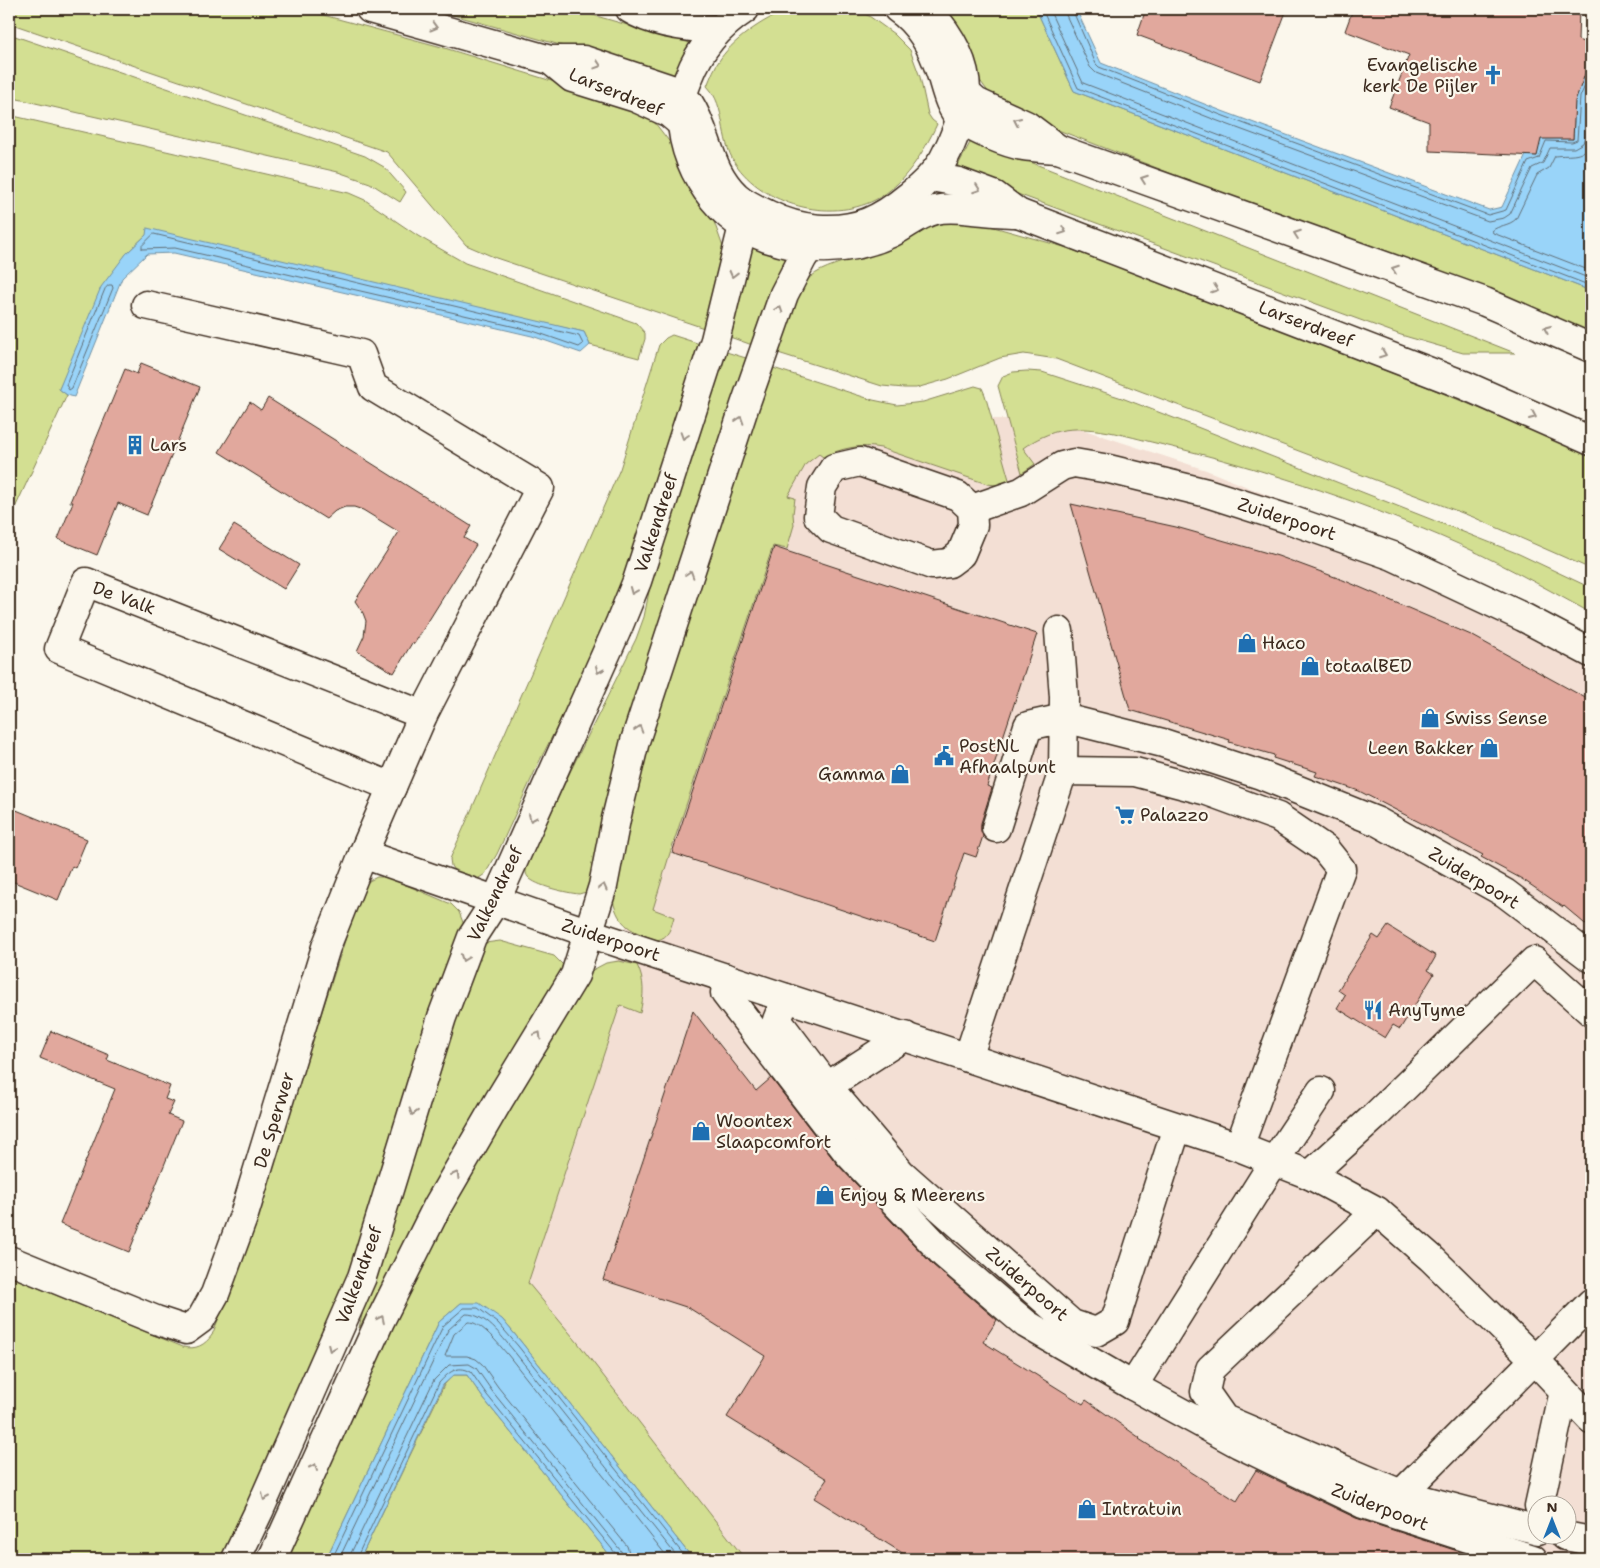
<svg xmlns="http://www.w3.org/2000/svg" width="1600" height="1568" font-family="'Shantell Sans',sans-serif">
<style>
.built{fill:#f3dfd4;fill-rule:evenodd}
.green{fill:#d3df92;stroke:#878458}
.water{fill:#99d4f9;stroke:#7390a1}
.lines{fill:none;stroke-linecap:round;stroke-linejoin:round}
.shore{stroke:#616e76;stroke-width:1}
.building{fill:#e1a89d;stroke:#3b2a1e}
.minor-casing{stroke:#3b2a1e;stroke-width:31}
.major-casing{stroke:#3b2a1e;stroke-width:31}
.minor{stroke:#fbf7ec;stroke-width:28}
.major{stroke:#fbf7ec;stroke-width:28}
.oneway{stroke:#9b9085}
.labels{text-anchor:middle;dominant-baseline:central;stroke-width:4.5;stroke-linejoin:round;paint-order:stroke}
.poi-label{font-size:18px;fill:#3b2a1e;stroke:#fbf7ec;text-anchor:start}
.street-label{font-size:18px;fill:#3b2a1e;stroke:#fbf7ec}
</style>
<rect width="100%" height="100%" fill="#fbf7ec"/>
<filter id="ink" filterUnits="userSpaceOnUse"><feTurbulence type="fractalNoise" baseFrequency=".02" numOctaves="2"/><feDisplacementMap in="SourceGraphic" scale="10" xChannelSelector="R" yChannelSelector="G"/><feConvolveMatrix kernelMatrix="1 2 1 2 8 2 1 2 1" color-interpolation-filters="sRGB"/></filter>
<g filter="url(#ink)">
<path class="built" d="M896,419H1051L1206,470L1455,572L1591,636V1559H713L489,1255L605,995L772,448ZM1538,1506H1568V1536H1538Z"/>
<g class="green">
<path d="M9,9H301L438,46L594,94L646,115L655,123L672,145L712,216L723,247L724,260L704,328L496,258L466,245L387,152L9,23Z"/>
<path d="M432,9H572L690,43L674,77Z"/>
<path d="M792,9H854L869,16L894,34L910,50L920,77L928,114L932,120L937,124C924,152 903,186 875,200C829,223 763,205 735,163C719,139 727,107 707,86C711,76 715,66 721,58C735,38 769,15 792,9Z"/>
<path d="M943,9H1036L1074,91L1591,291V338L1497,299L1014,113L989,93L981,82Z"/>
<path d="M9,34L365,156L384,167L406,192L400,202L370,183L338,172L9,97Z"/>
<path d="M9,115L349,193L365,200L418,236L465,263L636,323L645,333V339L639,358L590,345L584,332L146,235L126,254L59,389L67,395L9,521Z"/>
<path d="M972,139L1515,353H1463L1401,335L955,171Z"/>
<path d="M942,221L983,224L1064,247L1156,281L1428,387L1591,455V569L1473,517L1056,359L1024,354L1000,358L948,379L916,388H904L882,386L775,352C783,329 787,299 805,282C818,268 836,265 853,258C883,247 911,231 942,221Z"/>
<path d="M752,241L789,255L755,346L727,336Z"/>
<path d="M672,335L700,344L627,577L578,686L540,760L497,854L485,874L476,880L456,873L451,866L450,859L620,469L659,345L666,338Z"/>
<path d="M723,351L749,359L594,885L586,892L579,894C568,893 535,886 528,877C525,873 526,870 527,865L571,770L636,639L644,617L659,541Z"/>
<path d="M770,367L873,400L897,405L923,402L975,386L982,388L985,395L1010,483L996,485L987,484L881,448C859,444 842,448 823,457L819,454L806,464L788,496L795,498L793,514L794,525L787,549L773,546L670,853L653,909L674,917C671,927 669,938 657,940C633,932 618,926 613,900L625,811Z"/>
<path d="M1027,371L1042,372L1122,398L1197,427L1519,554L1591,588V613C1542,586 1492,558 1440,536C1350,498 1258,467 1164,445C1132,438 1097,425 1064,430C1050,432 1034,440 1023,448L1035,464L1022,473L998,386L1003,376L1013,372Z"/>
<path d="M377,877H387L451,904L459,912L464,925L362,1246L228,1559H9V1276L183,1347C196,1350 205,1345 212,1335L249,1242L293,1101L361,891L369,881Z"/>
<path d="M500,941L554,956L563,965L569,974L359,1328L368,1288L474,955L485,943Z"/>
<path d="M619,961L637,965C645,981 644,996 640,1013L620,1005L528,1283L578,1343L745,1559H693L522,1343L502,1319L461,1303L439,1322L326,1559H283L441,1219L587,973L606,963Z"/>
<path d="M453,1375H467L483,1398L613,1559H360L444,1385Z"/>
</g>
<g class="water">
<path d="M1036,9H1076L1101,63L1222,111L1489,210L1502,207L1526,155L1537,156L1535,154L1543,135L1573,139L1575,92H1578L1591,58V291L1074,91Z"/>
<path d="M147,228L584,332L590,345L581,353L532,336L174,253L147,254L122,278L74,397L67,395L59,389L101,287L126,254L146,235Z"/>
<path d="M461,1303H479L502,1319L522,1343L693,1559H613L483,1398L467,1375H454L443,1385L360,1559H326L439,1322Z"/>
</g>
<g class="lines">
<g class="shore">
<path d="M1042,9L1078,88L1591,286"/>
<path d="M1049,9L1083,83L1591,279"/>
<path d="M1066,9V15L1090,67L1096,73L1218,121L1488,221L1504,218L1510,214L1532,168L1543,163L1550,148H1574L1583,143L1585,137L1586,101L1591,90"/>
<path d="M1072,9L1096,64L1099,67L1221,115L1488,215L1506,210L1528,162L1539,158L1546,141L1572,142L1577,140L1580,97L1591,72"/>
<path d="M1591,142C1584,159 1570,154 1555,156L1549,168L1537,175L1516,219C1509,226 1498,225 1492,231L1493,233L1591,271"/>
<path d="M154,234L579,336L583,344L579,347L533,331L175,248L142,249V246Z"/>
<path d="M109,285H112L113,288L72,388L69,390L66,385L105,289Z"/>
<path d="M332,1559L443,1326L464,1308H478L498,1323L518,1346L687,1559"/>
<path d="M339,1559L448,1330L466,1314C486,1314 501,1336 513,1350L679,1559"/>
<path d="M350,1559L351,1553L434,1380L449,1365L469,1364L476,1368L492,1391L621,1551L623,1559"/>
<path d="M356,1559L439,1383C448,1373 457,1364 471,1372L487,1395L616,1554L617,1559"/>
<path d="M631,1559L627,1546L498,1387L482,1364L476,1359L467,1356H445L454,1334L468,1322C481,1321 499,1345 508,1355L669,1559"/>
</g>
</g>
<g class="building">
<path d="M1146,9H1287L1260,81L1137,35Z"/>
<path d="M1353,9H1579L1578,40L1591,45V58L1575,101L1573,139H1541L1537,156L1429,151V122L1389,107L1409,55L1345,31Z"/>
<path d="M141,363L200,387L147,515L118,503L97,555L58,539L73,502H70L125,369L137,374Z"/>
<path d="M268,398L471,526L464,538L476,545L414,644L412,643L394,673L357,651L364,636L366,621L363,613L355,601L399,532L363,510L354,507H345L335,511L326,519L219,452L250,402L261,410Z"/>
<path d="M1071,504L1176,527L1278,556L1343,580L1471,635L1591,701V929L1564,906L1563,907L1522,879L1481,857L1483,855L1359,791L1315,776L1317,772L1273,758L1274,755L1229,742L1230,740L1130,710Z"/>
<path d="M234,525L299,565L284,589L219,549Z"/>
<path d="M774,547L1037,634L987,786L992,788L981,823V831L983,836L976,857L964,853L935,941L672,853Z"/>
<path d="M9,807L87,839L75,868L72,866L58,900L9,880Z"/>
<path d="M1388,926L1436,956L1428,970L1434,974L1426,987L1400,1029L1393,1025L1385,1038L1337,1008L1345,995L1338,990L1373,935L1379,939Z"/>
<path d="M693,1011L756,1091L771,1078L837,1164L933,1265L997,1320L983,1342L1083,1404L1086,1400L1140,1438L1139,1439L1237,1501L1256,1470L1356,1518L1476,1557V1559H912L814,1498L827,1479L727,1417L765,1356L689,1308L603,1280Z"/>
<path d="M51,1031L109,1055L107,1060L170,1086L165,1099L174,1102L168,1115L182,1121L129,1252L60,1224L115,1089L40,1058Z"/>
</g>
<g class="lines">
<defs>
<g id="minor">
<path d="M146,305L361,354L373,387L540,488L423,715L363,854"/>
<path d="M860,462L958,496L972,509L973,525L961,554L949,563L932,565L831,529L818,516L822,487L834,468Z"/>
<path d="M972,509L1021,492L1062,466L1074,463L1109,469L1207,493L1288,519L1393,556L1523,617L1591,653"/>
<path d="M1059,631L1064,697L1063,771"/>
<path d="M392,787L59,649L86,582L423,715"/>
<path d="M996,828L1028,726L1064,718L1163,743L1261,775L1378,822L1505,893L1591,958"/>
<path d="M727,978L725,993L848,1153L944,1254L1026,1324L1133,1386L1239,1444L1363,1504L1533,1559"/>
<path d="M786,998L777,1020L827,1086L901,1173L1072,1324L1096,1332L1115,1321L1177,1127"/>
<path d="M968,1058L1063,771L1135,772L1207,791L1278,817L1325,849L1341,869L1239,1147"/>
<path d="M812,1096L905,1036"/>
<path d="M1310,1175L1374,1117L1534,961L1591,1012"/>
<path d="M1377,1211L1210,1369L1205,1392L1224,1419L1401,1494L1538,1530"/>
<path d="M9,1260L156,1320L186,1330L201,1319L215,1294L244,1215L326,947L363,854L589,933L1239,1147L1310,1175L1377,1211L1431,1258L1483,1309L1534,1359L1591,1419"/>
<path d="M1133,1386L1275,1160L1321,1091"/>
<path d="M1401,1494L1591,1303"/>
<path d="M1539,1506L1564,1391"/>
<path d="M1565,1536L1591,1541"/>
<path d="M236,1559L259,1511L362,1277L442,1017L472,937L496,900L619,625L637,581L715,340L743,226"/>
<path d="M272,1559L380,1321L438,1205L499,1100L575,975L603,886L616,819L635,741L745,405L784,294L802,259L809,248"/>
</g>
<g id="major">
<path d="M370,9L550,60H584L683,93"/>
<path d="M630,9C654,24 690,28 719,29"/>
<path d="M745,9C719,26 700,48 689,77C687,83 684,89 683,95C673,152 712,219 767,238C808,252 851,252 891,233C906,226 918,214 935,210C951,206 968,210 984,211C995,212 1006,213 1018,213"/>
<path d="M898,9C920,24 933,49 941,74C946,90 949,107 961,119C971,129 1009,144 1023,146C1035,148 1046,148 1058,149L1485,302L1591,348"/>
<path d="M550,60L572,78L636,98L669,113L682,124"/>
<path d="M966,93L976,102L1026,125L1058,149"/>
<path d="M689,103C709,134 707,168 736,196C745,204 758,210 769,215C798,230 837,234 868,222C883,216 897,206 909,196C922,186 934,175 943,160C948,151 953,140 957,129C961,118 965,105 966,93C967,61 947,31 927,9"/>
<path d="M931,177L959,182L994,195L1018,213L1464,385L1591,441"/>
</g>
</defs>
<use href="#minor" class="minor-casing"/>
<use href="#major" class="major-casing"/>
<use href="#minor" class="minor"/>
<use href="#major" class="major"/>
</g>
<defs><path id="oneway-chevron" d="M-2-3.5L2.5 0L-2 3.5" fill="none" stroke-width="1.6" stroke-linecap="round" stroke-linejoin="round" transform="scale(1.25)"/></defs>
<g class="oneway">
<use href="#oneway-chevron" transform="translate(434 27) rotate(16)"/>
<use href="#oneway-chevron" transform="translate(598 65) rotate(18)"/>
<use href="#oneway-chevron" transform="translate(1017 121) rotate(-155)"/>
<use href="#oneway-chevron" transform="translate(1144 179) rotate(-160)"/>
<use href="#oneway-chevron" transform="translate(977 189) rotate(20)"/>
<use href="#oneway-chevron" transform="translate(1063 231) rotate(21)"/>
<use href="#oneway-chevron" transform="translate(1297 234) rotate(-160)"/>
<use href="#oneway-chevron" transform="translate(1395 269) rotate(-160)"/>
<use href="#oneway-chevron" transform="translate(733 274) rotate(104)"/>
<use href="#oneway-chevron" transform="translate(1215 289) rotate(21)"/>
<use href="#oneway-chevron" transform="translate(779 309) rotate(-71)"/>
<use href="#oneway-chevron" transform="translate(1547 329) rotate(-157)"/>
<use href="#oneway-chevron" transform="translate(1383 354) rotate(21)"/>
<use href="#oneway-chevron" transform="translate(1533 416) rotate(24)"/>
<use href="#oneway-chevron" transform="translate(740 420) rotate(-72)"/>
<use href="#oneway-chevron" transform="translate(684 436) rotate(108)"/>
<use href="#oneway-chevron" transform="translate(690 574) rotate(-72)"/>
<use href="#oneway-chevron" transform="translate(633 591) rotate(112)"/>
<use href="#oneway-chevron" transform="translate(599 670) rotate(114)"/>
<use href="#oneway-chevron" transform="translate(639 729) rotate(-72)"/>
<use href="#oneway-chevron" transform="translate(532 818) rotate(114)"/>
<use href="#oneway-chevron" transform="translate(603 887) rotate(-76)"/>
<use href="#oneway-chevron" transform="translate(464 958) rotate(111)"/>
<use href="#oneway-chevron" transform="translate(538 1035) rotate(-59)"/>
<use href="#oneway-chevron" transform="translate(413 1112) rotate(107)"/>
<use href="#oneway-chevron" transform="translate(456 1175) rotate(-60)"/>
<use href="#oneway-chevron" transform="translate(381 1319) rotate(-64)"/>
<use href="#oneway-chevron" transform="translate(331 1348) rotate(114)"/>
<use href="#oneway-chevron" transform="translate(314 1467) rotate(-66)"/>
<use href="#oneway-chevron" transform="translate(265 1497) rotate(114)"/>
</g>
</g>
<defs>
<symbol id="church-bare" viewBox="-9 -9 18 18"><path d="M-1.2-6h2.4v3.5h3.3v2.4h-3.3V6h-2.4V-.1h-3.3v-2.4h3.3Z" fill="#1f6fb2" stroke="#fbf7ec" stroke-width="2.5" paint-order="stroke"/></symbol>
<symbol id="building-bare" viewBox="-9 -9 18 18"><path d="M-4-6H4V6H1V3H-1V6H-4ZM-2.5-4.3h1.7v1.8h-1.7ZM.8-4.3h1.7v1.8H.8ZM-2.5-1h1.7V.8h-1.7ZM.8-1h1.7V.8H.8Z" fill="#1f6fb2" stroke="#fbf7ec" stroke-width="2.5" paint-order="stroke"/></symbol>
<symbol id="shop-bare" viewBox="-9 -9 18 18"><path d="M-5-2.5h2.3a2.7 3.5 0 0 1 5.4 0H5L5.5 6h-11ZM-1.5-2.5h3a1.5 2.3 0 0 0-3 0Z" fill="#1f6fb2" stroke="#fbf7ec" stroke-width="2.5" paint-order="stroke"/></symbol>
<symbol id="civic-bare" viewBox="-9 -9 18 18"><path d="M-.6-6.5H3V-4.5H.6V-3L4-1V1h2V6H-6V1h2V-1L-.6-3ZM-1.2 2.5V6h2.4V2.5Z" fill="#1f6fb2" stroke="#fbf7ec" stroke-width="2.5" paint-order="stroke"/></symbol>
<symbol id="supermarket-bare" viewBox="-9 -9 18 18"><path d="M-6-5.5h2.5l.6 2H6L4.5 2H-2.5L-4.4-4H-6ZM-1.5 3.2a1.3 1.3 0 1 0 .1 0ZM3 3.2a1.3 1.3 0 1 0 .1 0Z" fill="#1f6fb2" stroke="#fbf7ec" stroke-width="2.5" paint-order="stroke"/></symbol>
<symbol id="restaurant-bare" viewBox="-9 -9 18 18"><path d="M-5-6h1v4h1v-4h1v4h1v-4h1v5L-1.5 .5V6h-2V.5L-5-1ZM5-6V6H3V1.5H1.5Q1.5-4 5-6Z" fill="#1f6fb2" stroke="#fbf7ec" stroke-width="2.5" paint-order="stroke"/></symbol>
</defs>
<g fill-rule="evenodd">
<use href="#church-bare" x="1479" y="61" width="28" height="28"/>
<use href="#building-bare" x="121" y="431" width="28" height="28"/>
<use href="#shop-bare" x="1233" y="629" width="28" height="28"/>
<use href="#shop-bare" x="1296" y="652" width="28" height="28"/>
<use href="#shop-bare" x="1416" y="704" width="28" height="28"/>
<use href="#shop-bare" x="1475" y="734" width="28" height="28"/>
<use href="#civic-bare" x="930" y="742" width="28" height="28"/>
<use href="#shop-bare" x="886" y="760" width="28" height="28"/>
<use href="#supermarket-bare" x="1111" y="801" width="28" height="28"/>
<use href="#restaurant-bare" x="1359" y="996" width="28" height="28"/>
<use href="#shop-bare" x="687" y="1117" width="28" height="28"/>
<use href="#shop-bare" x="811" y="1181" width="28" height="28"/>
<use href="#shop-bare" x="1073" y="1495" width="28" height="28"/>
</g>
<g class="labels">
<g class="poi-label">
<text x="1478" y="65" text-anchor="end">Evangelische<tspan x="1478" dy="21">kerk De Pijler</tspan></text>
<text x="150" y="445">Lars</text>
<text x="1262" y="643">Haco</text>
<text x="1325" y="666">totaalBED</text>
<text x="1445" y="718">Swiss Sense</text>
<text x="959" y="746">PostNL<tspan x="959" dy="21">Afhaalpunt</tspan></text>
<text x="1474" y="748" text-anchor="end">Leen Bakker</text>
<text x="885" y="774" text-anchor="end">Gamma</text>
<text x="1140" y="815">Palazzo</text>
<text x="1388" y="1010">AnyTyme</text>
<text x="716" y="1121">Woontex<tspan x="716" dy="21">Slaapcomfort</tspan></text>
<text x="840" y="1195">Enjoy &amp; Meerens</text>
<text x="1102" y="1509">Intratuin</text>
</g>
<g class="street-label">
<text transform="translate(616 92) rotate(22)">Larserdreef</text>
<text transform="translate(1306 324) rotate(21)">Larserdreef</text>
<text transform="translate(1287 519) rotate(18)">Zuiderpoort</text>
<text transform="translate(656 523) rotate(-72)">Valkendreef</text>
<text transform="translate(124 598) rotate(20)">De Valk</text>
<text transform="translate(1474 878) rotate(31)">Zuiderpoort</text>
<text transform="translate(495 894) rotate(-64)">Valkendreef</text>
<text transform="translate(611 940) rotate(18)">Zuiderpoort</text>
<text transform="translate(274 1120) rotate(-73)">De Sperwer</text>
<text transform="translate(359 1275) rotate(-70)">Valkendreef</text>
<text transform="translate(1027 1284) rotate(41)">Zuiderpoort</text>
<text transform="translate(1380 1507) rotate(21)">Zuiderpoort</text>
</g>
</g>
<rect width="1600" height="1568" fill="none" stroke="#fbf7ec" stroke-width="30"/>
<rect x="15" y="15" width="1570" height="1538" fill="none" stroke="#3b2a1e" stroke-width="2" filter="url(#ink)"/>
<g transform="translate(1552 1520)"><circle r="24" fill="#fbf7ec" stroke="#aea59a"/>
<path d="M0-4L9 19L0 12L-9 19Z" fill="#1f6fb2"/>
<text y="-8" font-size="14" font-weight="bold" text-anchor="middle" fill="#3b2a1e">N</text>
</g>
</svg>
